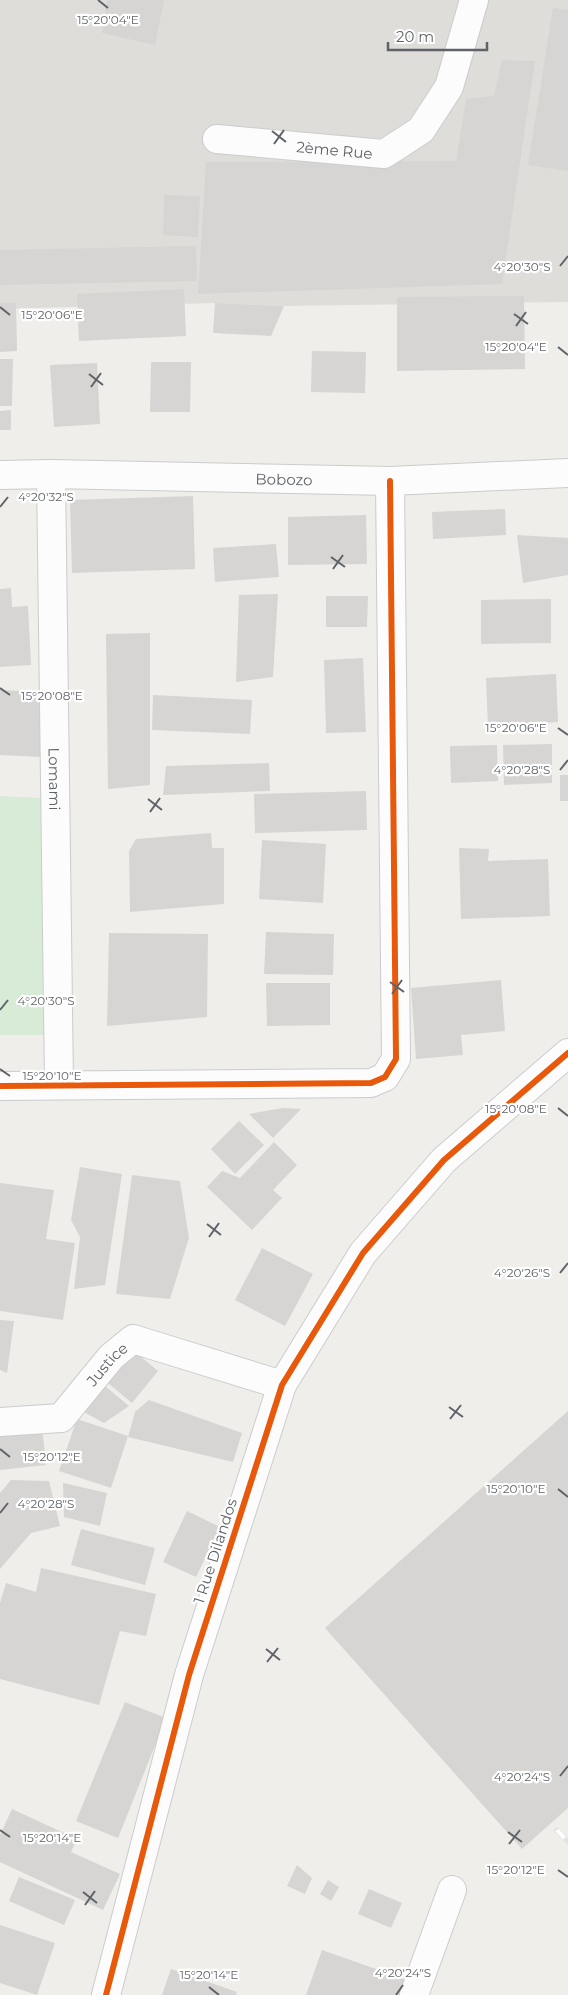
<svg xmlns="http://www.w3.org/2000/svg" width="568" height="1995" font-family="Montserrat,sans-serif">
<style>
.industrial{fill:#dfddda}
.green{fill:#d8ebd6}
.building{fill:#d6d5d3}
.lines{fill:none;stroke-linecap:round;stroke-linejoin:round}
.street-casing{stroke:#cbcccc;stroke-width:30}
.street{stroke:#fdfcfc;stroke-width:28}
.rail-casing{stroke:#e4e4e4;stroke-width:5.5}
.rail{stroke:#fff;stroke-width:4;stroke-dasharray:11;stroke-linecap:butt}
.cycleway-casing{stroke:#fff;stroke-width:9}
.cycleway{stroke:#e8590c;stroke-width:6}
.ticks{fill:none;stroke:#5f6368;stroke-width:2}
.labels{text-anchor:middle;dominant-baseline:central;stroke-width:4.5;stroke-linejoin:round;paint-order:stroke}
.street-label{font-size:15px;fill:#5f6368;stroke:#fff}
.ticks-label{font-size:12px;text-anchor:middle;fill:#5f6368;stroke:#fff;stroke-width:4.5;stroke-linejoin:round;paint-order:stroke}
</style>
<rect width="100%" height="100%" fill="#efeeea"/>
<path class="industrial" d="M0,0H568V302L284,306L215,303L0,309Z"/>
<path class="green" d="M0,796L43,798L46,1035H0Z"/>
<g class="building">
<path d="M107,0H164L155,45L102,33Z"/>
<path d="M553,8L568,10V171L528,165Z"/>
<path d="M502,60L535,61L502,284L198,294L206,162L456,161L466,99L494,96Z"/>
<path d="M164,195L200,196L198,237L163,235Z"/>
<path d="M196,246L197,281L0,285V250Z"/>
<path d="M184,289L186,336L79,341L77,294Z"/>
<path d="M524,296L525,369L397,371V297Z"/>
<path d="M0,303H16L17,351L0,352Z"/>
<path d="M215,303L284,306L271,336L213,333Z"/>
<path d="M312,351L366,352L365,393L311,392Z"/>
<path d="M0,359H13L12,406H0Z"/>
<path d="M151,362H191L190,412H150Z"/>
<path d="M97,363L100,424L54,427L50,365Z"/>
<path d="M11,410V430H0V411Z"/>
<path d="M193,496L195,569L72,573L70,500Z"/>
<path d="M505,509L506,535L433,539L432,512Z"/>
<path d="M366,515L367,564L288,565V517Z"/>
<path d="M517,535L568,538V575L523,583Z"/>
<path d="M276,544L279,577L215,582L213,548Z"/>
<path d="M11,588L12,607L28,606L31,665L0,667V589Z"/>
<path d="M278,594L273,677L236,682L239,595Z"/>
<path d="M326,596H368L367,627H326Z"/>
<path d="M551,599V643L481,644V600Z"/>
<path d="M150,633V785L108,789L106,634Z"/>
<path d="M363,658L366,732L326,733L324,660Z"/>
<path d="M556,674L558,722L488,727L486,678Z"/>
<path d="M0,690L44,692L41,757L0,755Z"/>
<path d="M153,695L252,700L250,734L152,730Z"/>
<path d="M552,744V783L504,785L503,745Z"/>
<path d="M497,745L498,781L451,783L450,746Z"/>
<path d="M269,763L270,791L163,795L166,766Z"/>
<rect x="560" y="775" width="8" height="26"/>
<path d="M366,791L367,830L255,833L254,794Z"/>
<path d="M211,833L212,848H224V904L130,912L129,851L136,839Z"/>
<path d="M262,840L326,844L323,903L259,899Z"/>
<path d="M459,848L489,849L488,861L548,859L550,916L461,919Z"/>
<path d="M266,932L334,934L333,975L264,974Z"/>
<path d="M109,933L208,934L207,1017L107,1026Z"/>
<path d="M501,980L505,1031L461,1035L463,1055L416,1059L411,988Z"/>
<path d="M266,983H330V1025L267,1026Z"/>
<path d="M283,1108L301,1109L273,1138L249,1114Z"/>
<path d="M239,1121L264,1145L235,1174L211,1149Z"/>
<path d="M274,1142L297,1165L273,1190L282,1198L252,1230L207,1187L222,1171L240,1178Z"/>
<path d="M80,1167L122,1174L105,1285L74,1289L80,1237L71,1220Z"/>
<path d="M132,1175L180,1181L189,1238L170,1299L116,1294Z"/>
<path d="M0,1183L54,1190L46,1239L75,1243L63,1320L0,1311Z"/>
<path d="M262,1248L313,1274L285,1326L235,1300Z"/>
<path d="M0,1320L14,1321L7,1373L0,1370Z"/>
<path d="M134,1351L158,1371L132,1403L108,1383Z"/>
<path d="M105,1386L129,1406L104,1423L80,1410Z"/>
<path d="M149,1400L242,1433L233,1462L128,1437L135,1412Z"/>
<path d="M568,1411V1808L522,1849L325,1628Z"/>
<path d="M77,1419L128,1436L111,1488L59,1471Z"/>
<path d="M42,1427L46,1465L0,1470V1431Z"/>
<path d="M11,1480L49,1481L60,1526L31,1533L0,1569V1493Z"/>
<path d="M63,1483L107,1493L100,1526L64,1517Z"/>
<path d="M187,1511L220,1527L196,1577L163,1562Z"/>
<path d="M81,1529L155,1548L145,1585L71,1565Z"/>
<path d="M41,1568L156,1594L146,1636L120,1631L99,1705L0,1679V1603L6,1583L36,1592Z"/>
<path d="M125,1702L166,1718L118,1838L76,1821Z"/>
<path d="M12,1809L77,1839L71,1852L120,1874L103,1910L0,1862V1835Z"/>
<path d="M297,1865L312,1878L305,1894L287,1886Z"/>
<path d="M19,1877L75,1900L64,1925L9,1901Z"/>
<path d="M328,1880L339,1887L331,1901L320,1894Z"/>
<path d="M369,1889L402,1903L391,1928L358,1914Z"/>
<path d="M0,1925L55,1943L37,1995L0,1983Z"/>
<path d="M322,1950L410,1981L405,1995H306Z"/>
<path d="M171,1969L237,1992L236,1995H162Z"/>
</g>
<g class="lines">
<defs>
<g id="street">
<path id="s1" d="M217,139L384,154L421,130L449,87L474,0"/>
<path id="s2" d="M51,474L59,1084"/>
<path id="s3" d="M0,475L51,474L390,481L568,473"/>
<path d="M0,1086L371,1083L385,1077L396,1059L390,481"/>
<path id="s4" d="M0,1422L61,1418L111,1357L133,1339L282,1385"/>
<path d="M106,1995L189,1675L282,1385L363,1253L444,1160L568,1053"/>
<path d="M414,1995L452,1890"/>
</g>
</defs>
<use href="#street" class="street-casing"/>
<use href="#street" class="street"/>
<defs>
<path id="rail" d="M557,1830L568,1842"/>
</defs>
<use href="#rail" class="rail-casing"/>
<use href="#rail" class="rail"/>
<defs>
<g id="cycleway">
<path d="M0,1086L371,1083L385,1077L396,1059L390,481"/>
<path d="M106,1995L189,1675L282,1385L363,1253L444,1160L568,1053"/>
</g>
</defs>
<use href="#cycleway" class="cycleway-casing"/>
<use href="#cycleway" class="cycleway"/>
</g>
<path class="ticks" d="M98,0L108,8M272,131L286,142M274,144L284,130M560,266L568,256M0,307L10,315M514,314L528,324M516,326L526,312M558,347L568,355M89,374L103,385M91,387L101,373M0,507L8,497M331,557L345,567M333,569L343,555M0,688L10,695M558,728L568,735M560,770L568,760M148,799L162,810M150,812L160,798M390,982L404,992M392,994L402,980M0,1010L8,1000M0,1069L10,1076M558,1108L568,1116M207,1224L221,1235M209,1237L219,1223M560,1273L568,1263M449,1407L463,1417M450,1419L461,1405M0,1449L10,1457M558,1489L568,1497M0,1513L8,1503M266,1649L280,1660M267,1662L278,1648M560,1776L568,1766M0,1830L10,1837M508,1832L522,1842M509,1844L520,1830M558,1870L568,1877M83,1892L97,1903M85,1905L95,1891M209,1987L219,1995M396,1995L403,1985"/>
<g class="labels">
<g class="street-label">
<text stroke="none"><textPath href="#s1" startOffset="118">2ème Rue</textPath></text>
<text stroke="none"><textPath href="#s3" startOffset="284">Bobozo</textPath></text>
<text stroke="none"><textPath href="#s2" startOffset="305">Lomami</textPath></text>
<text stroke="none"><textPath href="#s4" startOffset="132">Justice</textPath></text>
<text transform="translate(215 1551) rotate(-72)">1 Rue Dilandos</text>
</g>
</g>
<g class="ticks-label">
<text x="108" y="24">15°20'04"E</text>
<text x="522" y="271">4°20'30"S</text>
<text x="52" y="319">15°20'06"E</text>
<text x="516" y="351">15°20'04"E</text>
<text x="46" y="501">4°20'32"S</text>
<text x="52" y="700">15°20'08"E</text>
<text x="516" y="732">15°20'06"E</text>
<text x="522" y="774">4°20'28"S</text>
<text x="46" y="1005">4°20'30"S</text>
<text x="52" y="1080">15°20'10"E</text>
<text x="516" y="1113">15°20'08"E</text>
<text x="522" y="1277">4°20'26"S</text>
<text x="52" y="1461">15°20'12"E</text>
<text x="516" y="1493">15°20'10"E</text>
<text x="46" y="1508">4°20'28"S</text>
<text x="522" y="1781">4°20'24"S</text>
<text x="52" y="1842">15°20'14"E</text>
<text x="516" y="1874">15°20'12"E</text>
<text x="403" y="1977">4°20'24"S</text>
<text x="209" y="1979">15°20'14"E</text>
</g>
<path d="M388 42v8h99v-8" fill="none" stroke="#5f6368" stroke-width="2.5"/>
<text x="396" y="42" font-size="15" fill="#5f6368" stroke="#ffffff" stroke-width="4" paint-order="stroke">20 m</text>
</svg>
